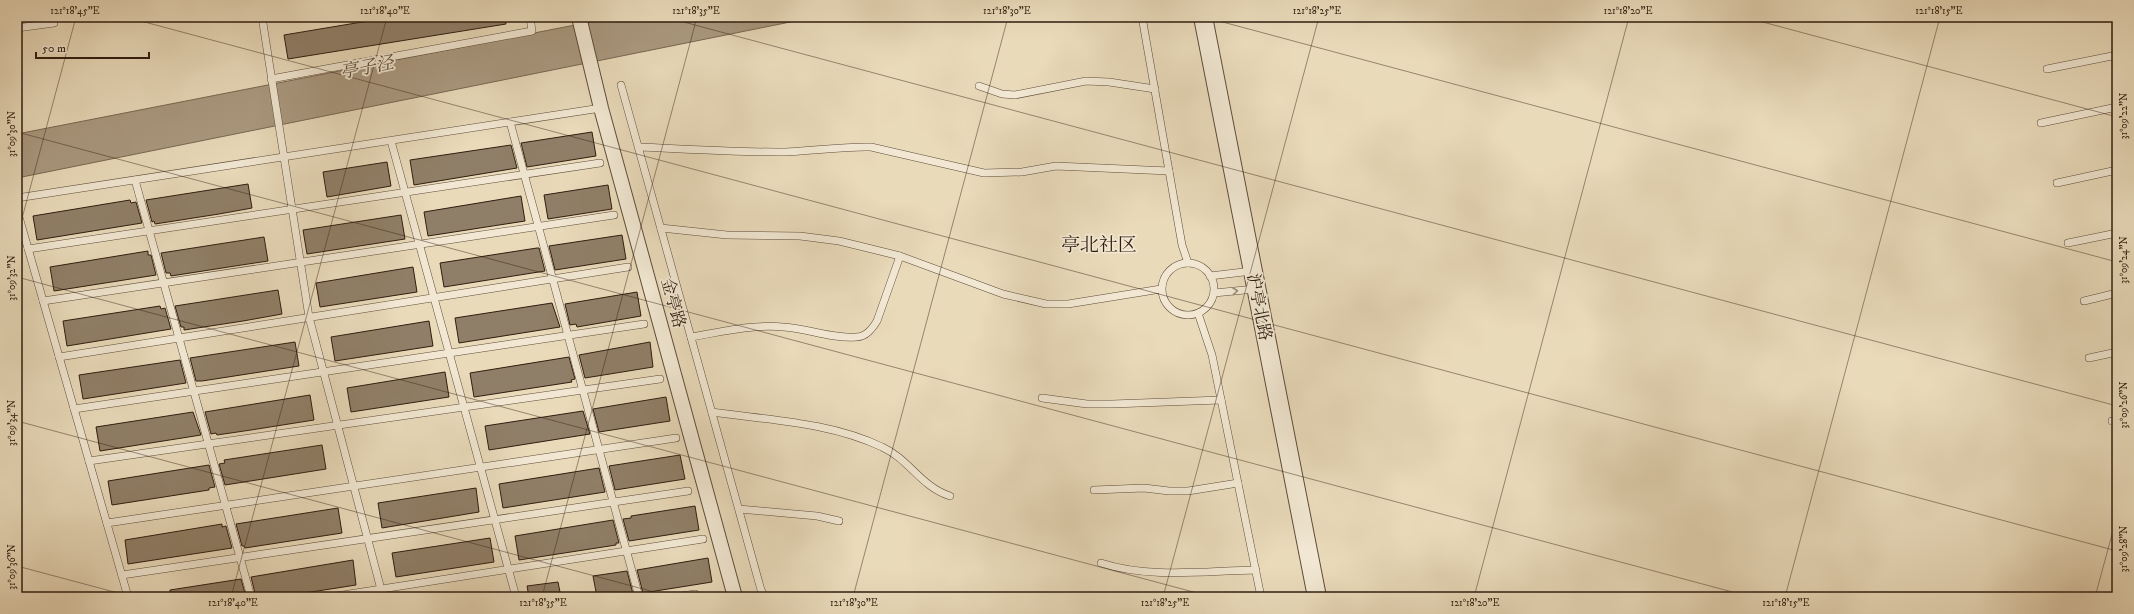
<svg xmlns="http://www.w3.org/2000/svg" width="2134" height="614" font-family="'IM FELL DW Pica','Noto Serif SC',serif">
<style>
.water{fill:#aa9980;stroke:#796753}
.building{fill:#907f68;stroke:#301c0f}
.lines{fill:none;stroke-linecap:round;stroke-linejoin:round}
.service-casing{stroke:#5e4c3a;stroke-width:8}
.minor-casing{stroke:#5e4c3a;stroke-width:16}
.tertiary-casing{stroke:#5e4c3a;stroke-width:20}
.service{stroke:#f1e7d2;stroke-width:7}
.minor{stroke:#f1e7d2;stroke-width:14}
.tertiary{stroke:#f1e7d2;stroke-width:18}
.oneway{stroke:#9a8c7a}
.ticks{fill:none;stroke:#301c0f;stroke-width:1;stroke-opacity:0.45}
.labels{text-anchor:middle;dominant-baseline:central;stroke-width:3.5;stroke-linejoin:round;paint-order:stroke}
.street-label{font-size:17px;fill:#301c0f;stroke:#f1e7d2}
.water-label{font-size:18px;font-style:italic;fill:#5b4837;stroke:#f1e7d2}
.quarter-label{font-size:19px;fill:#301c0f;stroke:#f1e7d2}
.neatline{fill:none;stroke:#301c0f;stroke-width:1.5}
.ticks-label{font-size:10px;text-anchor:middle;fill:#301c0f}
</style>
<rect width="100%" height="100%" fill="#e9daba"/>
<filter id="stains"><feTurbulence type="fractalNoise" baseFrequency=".005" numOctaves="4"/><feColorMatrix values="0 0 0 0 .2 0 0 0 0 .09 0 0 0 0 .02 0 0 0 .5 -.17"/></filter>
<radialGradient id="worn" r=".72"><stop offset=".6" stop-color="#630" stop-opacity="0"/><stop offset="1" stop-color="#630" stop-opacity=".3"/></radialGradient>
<path class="water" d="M616,17H815L17,178V134Z"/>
<g class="building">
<path d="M392,17H505L506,24L288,59L284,35Z"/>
<path d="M592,132L596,156L527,167L521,143Z"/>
<path d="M511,145L517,168L414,185L410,160Z"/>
<path d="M387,162L391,186L327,197L323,172Z"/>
<path d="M248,184L252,208L219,214L155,224L154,221L152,222L146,200Z"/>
<path d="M608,185L612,209L548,219L544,195Z"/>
<path d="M521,196L525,221L428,236L424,212Z"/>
<path d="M130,200L131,203L136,202L142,223L37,240L33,216Z"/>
<path d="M401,215L405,239L307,254L303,230Z"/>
<path d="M622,235L626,259L555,270L549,246Z"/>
<path d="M264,237L268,261L235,266L171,276L170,273H166L161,253Z"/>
<path d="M537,248H539L545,271L444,287L440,263Z"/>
<path d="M148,251V255H151L156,275L54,291L50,267Z"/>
<path d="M413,267L417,292L320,307L316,283Z"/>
<path d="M278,290L282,314L243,321L184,330V327H181L175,306Z"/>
<path d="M637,292L641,316L577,327L576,324L570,325L565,304Z"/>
<path d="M552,303L560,327L459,343L455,318Z"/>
<path d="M160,306L161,309L165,308L171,329L67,346L63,321Z"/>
<path d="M429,321L433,346L335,361L331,337Z"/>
<path d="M295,342L299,366L202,381H196L190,358Z"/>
<path d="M650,342L653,367L585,378L579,355Z"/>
<path d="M569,357L575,379L571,380L572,382L474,397L470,373Z"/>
<path d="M180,360L186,383L83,399L79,375Z"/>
<path d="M445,372L449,397L351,412L347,388Z"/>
<path d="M310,395L314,420L251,430L217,435L216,433L211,434L205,412Z"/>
<path d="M666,397L670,421L599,432L593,409Z"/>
<path d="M583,411L590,434L489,450L485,426Z"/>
<path d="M193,412L201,435L100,451L96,427Z"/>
<path d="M322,445L326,469L225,485L219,464L225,463L224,460Z"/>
<path d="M680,455L685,479L615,490L609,466Z"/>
<path d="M209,465L215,487L209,488V490L112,505L108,481Z"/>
<path d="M599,468L605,492L503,508L499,484Z"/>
<path d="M476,488L479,512L382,528L378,503Z"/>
<path d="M695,506L699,530L629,541L623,519L631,518V516Z"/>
<path d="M338,508L342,533L245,548L244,546H242L236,524Z"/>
<path d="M613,520L619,543H616V545L519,560L515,536Z"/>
<path d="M222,524V527L226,526L232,548L128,564L125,540Z"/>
<path d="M490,538L494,562L396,577L392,553Z"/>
<path d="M708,558L712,582L643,593L637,570Z"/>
<path d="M353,560L356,585L279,597H256L251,577Z"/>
<path d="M627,571L633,594L597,597L593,576Z"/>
<path d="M241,579L246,597H170V590Z"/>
<path d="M558,582L561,597H529L527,586Z"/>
</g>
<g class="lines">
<defs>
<g id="service">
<path d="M262,17L309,317L383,597"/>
<path d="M1142,17L1182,245L1188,263"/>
<path d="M17,28L54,23L53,17"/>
<path d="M2047,69L2117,55"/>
<path d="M271,79L532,31L530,17"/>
<path d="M621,85L761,590L765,597"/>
<path d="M979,86L1002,94L1015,95L1086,81L1109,82L1155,89"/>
<path d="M510,122L639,597"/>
<path d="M2041,123L2117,107"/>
<path d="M391,141L516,597"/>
<path d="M639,147C684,149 731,152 777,152C808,152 840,146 871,147L984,173L1022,172L1056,166L1169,171"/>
<path d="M135,180L251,597"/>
<path d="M2057,183L2117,170"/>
<path d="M17,198L601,108"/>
<path d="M17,210L128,597"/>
<path d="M661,228L727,235L800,236L839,241L900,256L1003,294L1046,304H1068L1161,289"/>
<path d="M2068,243L2117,233"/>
<path d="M28,249L600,163"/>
<circle cx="1188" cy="289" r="26"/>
<path d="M1210,276L1252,271"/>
<path d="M1214,293L1255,289"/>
<path d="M43,301L614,215"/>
<path d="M2084,301L2117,293"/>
<path d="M1198,313L1212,355L1261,597"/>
<path d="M691,337C721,332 752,324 783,327C807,328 831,339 856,337C866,337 872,329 877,321L900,256"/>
<path d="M59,357L628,267"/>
<path d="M2089,358L2117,352"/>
<path d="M1042,398L1087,404H1112L1221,400"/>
<path d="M74,409L644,324"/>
<path d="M712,412C768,420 830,422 882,447C909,459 921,487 950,496"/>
<path d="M2112,421L2117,420"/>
<path d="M89,461L660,379"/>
<path d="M1094,490L1144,488L1169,491H1188L1238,483"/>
<path d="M739,509L817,516L839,521"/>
<path d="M107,523L676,438"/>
<path d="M1101,563C1150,579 1205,571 1256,570"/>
<path d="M122,575L688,491"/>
<path d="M330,597L703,539"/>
<path d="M674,597L695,594"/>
</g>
<path id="minor" d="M579,17L601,108L735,597"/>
<path id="tertiary" d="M1203,17L1317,597"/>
</defs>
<use href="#service" class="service-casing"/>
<use href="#minor" class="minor-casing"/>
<use href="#tertiary" class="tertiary-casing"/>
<use href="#service" class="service"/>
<use href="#minor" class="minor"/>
<use href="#tertiary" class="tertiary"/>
</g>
<defs><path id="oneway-chevron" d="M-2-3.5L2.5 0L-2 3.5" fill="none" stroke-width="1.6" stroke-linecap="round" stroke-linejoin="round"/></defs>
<use class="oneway" href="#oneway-chevron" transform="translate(1235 291) rotate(-6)"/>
<path class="ticks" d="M126,17L2117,551M665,17L2117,406M1204,17L2117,262M1744,17L2117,117M17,132L1751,597M17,237L76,17M17,277L1212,597M17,421L673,597M17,566L133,597M231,597L387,17M542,597L697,17M853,597L1008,17M1163,597L1319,17M1474,597L1629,17M1785,597L1940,17M2095,597L2117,516"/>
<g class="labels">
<g class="street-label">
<text transform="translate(673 303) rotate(75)">金亭路</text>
<text transform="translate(1259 307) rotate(79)">沪亭北路</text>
</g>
<g class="water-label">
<text transform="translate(367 68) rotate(-11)">亭子泾</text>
</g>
<g class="quarter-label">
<text x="1099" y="245">亭北社区</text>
</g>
</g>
<rect width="2134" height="614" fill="none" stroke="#e9daba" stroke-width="44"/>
<path d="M36 52v6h113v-6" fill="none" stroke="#301c0f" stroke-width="2"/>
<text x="42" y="52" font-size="12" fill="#301c0f" stroke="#f1e7d2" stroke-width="3" paint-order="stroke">50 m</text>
<rect x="22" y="22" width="2090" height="570" class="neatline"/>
<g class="ticks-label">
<text x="75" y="14">121°18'45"E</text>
<text x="385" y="14">121°18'40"E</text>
<text x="696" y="14">121°18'35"E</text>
<text x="1007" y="14">121°18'30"E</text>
<text x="1317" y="14">121°18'25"E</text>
<text x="1628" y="14">121°18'20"E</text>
<text x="1939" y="14">121°18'15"E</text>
<text transform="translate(2123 116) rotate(-90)" y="4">31°09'22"N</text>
<text transform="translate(11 134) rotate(-90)" y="4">31°09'30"N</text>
<text transform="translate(2123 260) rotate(-90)" y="4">31°09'24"N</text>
<text transform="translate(11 278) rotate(-90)" y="4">31°09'32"N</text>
<text transform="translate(2123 405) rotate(-90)" y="4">31°09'26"N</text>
<text transform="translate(11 423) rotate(-90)" y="4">31°09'34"N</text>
<text transform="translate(2123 549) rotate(-90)" y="4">31°09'28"N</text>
<text transform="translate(11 567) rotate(-90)" y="4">31°09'36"N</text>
<text x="233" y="606">121°18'40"E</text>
<text x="543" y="606">121°18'35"E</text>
<text x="854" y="606">121°18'30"E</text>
<text x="1165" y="606">121°18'25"E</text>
<text x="1475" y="606">121°18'20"E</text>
<text x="1786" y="606">121°18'15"E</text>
</g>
<rect width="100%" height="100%" filter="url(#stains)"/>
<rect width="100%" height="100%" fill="url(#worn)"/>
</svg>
